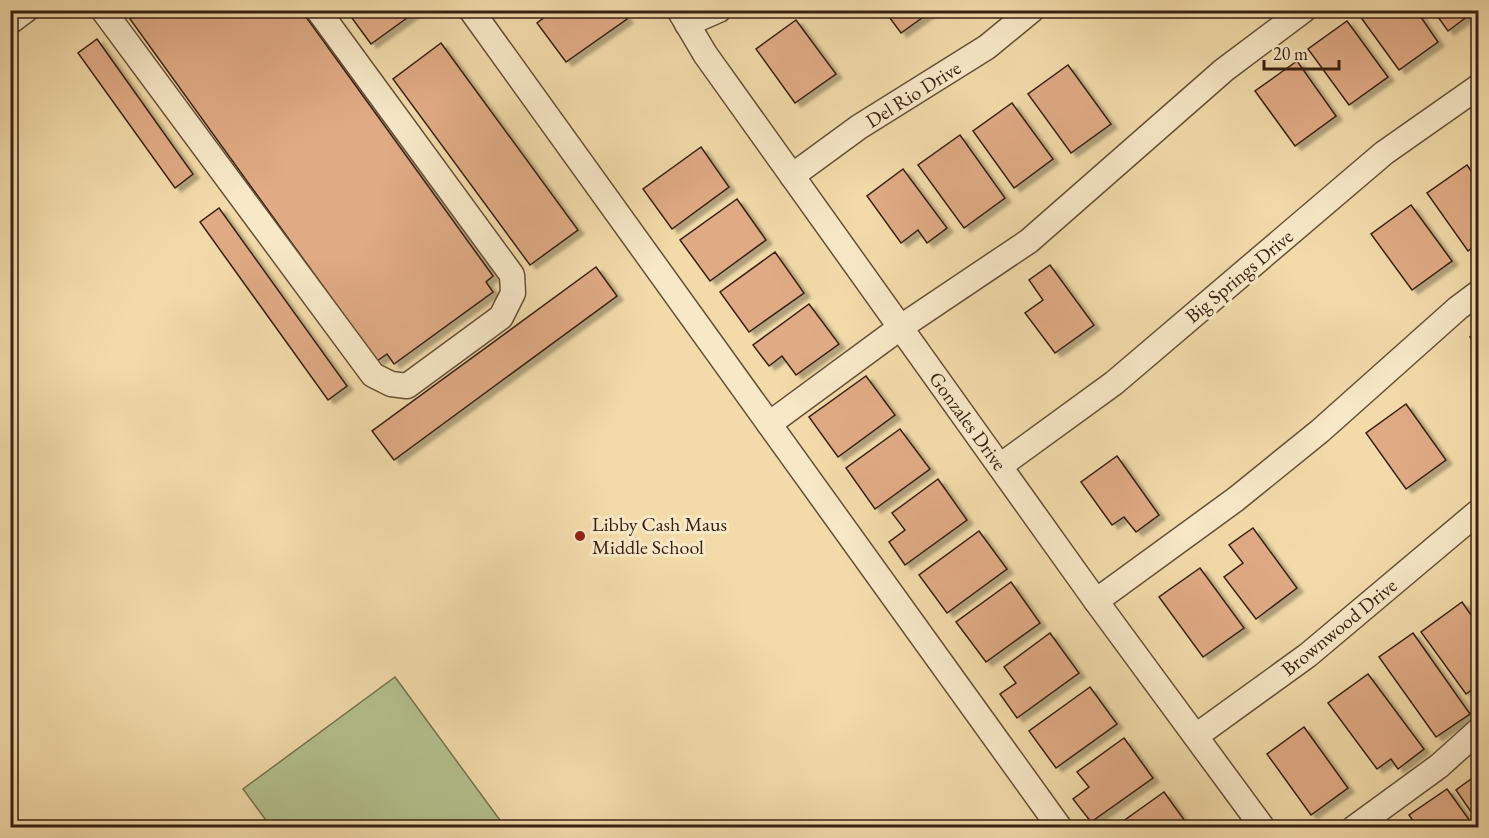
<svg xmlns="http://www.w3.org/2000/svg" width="1489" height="838" font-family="'EB Garamond',serif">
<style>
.green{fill:#b3c18e;stroke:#767051;stroke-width:1.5}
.building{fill:#e0aa84;stroke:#382014;stroke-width:1.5;filter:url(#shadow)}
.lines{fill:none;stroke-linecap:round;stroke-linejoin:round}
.minor-casing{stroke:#664f39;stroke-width:27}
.minor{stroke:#f7e8c7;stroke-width:24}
.poi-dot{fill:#8f2418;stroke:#f7e8c7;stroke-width:2}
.labels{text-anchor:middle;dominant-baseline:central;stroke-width:6;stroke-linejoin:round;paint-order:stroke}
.street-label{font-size:20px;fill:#382014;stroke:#f7e8c7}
.poi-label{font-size:20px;fill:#382014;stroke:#f7e8c7;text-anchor:start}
</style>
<defs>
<filter id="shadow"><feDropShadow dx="6" dy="4" stdDeviation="1.5" flood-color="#0004"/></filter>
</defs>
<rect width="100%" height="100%" fill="#f2dba9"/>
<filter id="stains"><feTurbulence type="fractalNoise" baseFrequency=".00333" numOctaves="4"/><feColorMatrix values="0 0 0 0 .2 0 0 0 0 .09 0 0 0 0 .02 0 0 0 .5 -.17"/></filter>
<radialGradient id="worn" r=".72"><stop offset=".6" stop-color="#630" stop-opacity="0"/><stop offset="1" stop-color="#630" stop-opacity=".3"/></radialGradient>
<path class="green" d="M395,677L505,827H271L243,789Z"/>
<g class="building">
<path d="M137,10H301L493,276L486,282L493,292L394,364L387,354L377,361L130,19L139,13Z"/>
<path d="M346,10H418L371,44Z"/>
<path d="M554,10H620L627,19L566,62L537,23Z"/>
<path d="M884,10H933L901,33Z"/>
<path d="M1359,10H1416L1438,42L1399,70L1357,12Z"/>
<path d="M1433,10H1476L1448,31Z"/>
<path d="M796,20L836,74L795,103L756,49Z"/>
<path d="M1347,21L1388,77L1349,105L1308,49Z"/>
<path d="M97,39L193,174L175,188L78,53Z"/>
<path d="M441,43L578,230L530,265L393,79Z"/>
<path d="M1297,61L1336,116L1295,146L1255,91Z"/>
<path d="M1068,65L1111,124L1071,153L1028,94Z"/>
<path d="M1012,103L1053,159L1014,188L973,131Z"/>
<path d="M960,135L1005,198L964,228L918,165Z"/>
<path d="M701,147L729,187L672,229L643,189Z"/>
<path d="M1467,165L1478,181V243L1468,251L1427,193Z"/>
<path d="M903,169L947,228L927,243L918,230L901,243L867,196Z"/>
<path d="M737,199L766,240L710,281L680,240Z"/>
<path d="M1411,205L1452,261L1412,290L1371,234Z"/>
<path d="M219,208L347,386L328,400L200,222Z"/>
<path d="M775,252L804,293L749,332L720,292Z"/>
<path d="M1050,265L1094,325L1055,353L1025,313L1043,300L1029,280Z"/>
<path d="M596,267L617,296L394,460L372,431Z"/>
<path d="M809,304L839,344L796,375L782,356L769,366L753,345Z"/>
<path d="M1478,331V349L1470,337Z"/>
<path d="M866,376L895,415L838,457L809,417Z"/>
<path d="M1406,404L1446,460L1406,489L1366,433Z"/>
<path d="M900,429L930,469L875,509L846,468Z"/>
<path d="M1117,456L1159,515L1136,532L1124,517L1112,525L1081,482Z"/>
<path d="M938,479L967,520L905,565L889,542L905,530L892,513Z"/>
<path d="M1253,528L1297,588L1256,619L1224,577L1243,563L1229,545Z"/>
<path d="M979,531L1007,569L947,613L919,575Z"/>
<path d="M1200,568L1244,628L1203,657L1159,597Z"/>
<path d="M1011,582L1040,623L986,662L956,622Z"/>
<path d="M1462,602L1478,625V685L1466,694L1421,632Z"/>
<path d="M1050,633L1079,673L1017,718L1000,694L1016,683L1004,667Z"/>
<path d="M1413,633L1470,714L1436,737L1379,657Z"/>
<path d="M1368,674L1424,749L1398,769L1391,759L1377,769L1328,703Z"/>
<path d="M1090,687L1117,724L1056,768L1029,731Z"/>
<path d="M1304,727L1348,788L1311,815L1267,754Z"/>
<path d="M1124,738L1153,778L1091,822L1073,799L1089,787L1077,772Z"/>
<path d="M1478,774V822L1456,790Z"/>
<path d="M1447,789L1475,828H1418L1409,815Z"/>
<path d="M1164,792L1190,828H1115V827Z"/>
</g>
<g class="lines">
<defs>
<g id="minor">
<path d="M103,10L373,375L391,384L407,386L501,317L513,293L512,275L318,10"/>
<path d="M471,10L1060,828"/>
<path d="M679,10L705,54L1096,601L1263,828"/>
<path d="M10,22L26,10"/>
<path d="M687,24L719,10"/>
<path d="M792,176L859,127L987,47L1032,10"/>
<path d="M769,424L901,327L1029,241L1224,70L1304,10"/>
<path d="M1000,466L1114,383L1384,153L1478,87"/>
<path d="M1096,601L1236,499L1320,431L1458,308L1478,293"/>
<path d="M1196,736L1308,655L1478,512"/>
<path d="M1354,828L1439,766L1478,731"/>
</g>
</defs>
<use href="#minor" class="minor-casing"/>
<use href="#minor" class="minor"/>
</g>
<circle class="poi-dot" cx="580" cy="536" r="6"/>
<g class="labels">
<g class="street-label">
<text transform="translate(913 94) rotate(-32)">Del Rio Drive</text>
<text transform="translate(1239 276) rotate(-40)">Big Springs Drive</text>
<text transform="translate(968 421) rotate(54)">Gonzales Drive</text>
<text transform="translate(1339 627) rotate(-39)">Brownwood Drive</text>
</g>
<g class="poi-label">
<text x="592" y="524">Libby Cash Maus<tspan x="592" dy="23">Middle School</tspan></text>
</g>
</g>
<rect width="1489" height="838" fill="none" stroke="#f2dba9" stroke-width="36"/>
<rect x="12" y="12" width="1465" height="814" fill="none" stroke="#382014" stroke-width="3"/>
<rect x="18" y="18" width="1453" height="802" fill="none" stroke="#382014" stroke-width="1.5"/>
<path d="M1264 60v9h75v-9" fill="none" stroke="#382014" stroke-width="3"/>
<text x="1273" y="60" font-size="18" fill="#382014" stroke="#f7e8c7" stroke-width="4.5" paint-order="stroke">20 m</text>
<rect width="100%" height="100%" filter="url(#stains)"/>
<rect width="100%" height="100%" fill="url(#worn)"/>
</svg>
